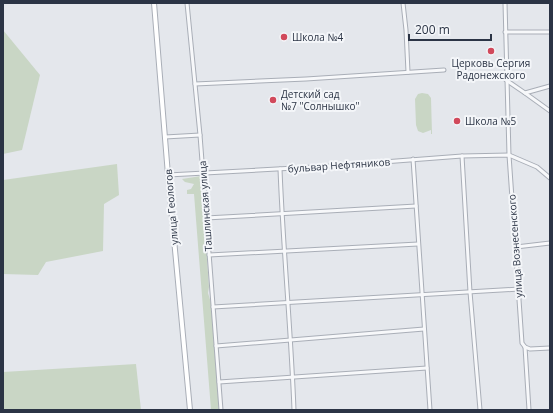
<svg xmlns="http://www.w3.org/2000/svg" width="553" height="413" font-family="'Open Sans',sans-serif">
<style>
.green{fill:#c9d6c5}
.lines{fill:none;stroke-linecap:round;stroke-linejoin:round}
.street-casing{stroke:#a9aeb7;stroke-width:5}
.secondary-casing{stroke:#a9aeb7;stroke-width:6}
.street{stroke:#f7f8fa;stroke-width:3}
.secondary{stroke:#fff;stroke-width:4}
.poi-dot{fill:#d1495b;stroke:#f4f6f9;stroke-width:1.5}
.labels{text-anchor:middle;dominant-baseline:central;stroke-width:4;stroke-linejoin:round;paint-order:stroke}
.poi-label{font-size:10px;fill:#2b3445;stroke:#f4f6f9;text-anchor:start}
.street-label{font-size:10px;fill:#2b3445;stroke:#f4f6f9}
</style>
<rect width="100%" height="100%" fill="#e4e7ec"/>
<g class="green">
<path d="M3,30L40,75L22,150L3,154Z"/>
<path d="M422,93L428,94L431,98L432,134H431V130L423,133L418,131L416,125L415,99L418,94Z"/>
<path d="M117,164L119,195L104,204L103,251L46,262L38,275L3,274V180Z"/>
<path d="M201,176L209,287L208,293L211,303L219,410H211L194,194H187V190L191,189L194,184L185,182L182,179Z"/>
<path d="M136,364L141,410H3V372Z"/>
</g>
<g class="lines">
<defs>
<g id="street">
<path d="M187,3L200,135L221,410"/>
<path d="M403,3L406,30L408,72"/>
<path d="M505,3L509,155L522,343L525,347L529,410"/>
<path d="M505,32H550"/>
<path d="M506,80L525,93L550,86"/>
<path d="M195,84L306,79L444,70"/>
<path d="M525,93L550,111"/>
<path d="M165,137L200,135"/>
<path d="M462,156L470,292L480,410"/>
<path d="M413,159L430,410"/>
<path d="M280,169C283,249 291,329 294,410"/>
<path d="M168,175L331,166L462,156L509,155L537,167L550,178"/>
<path d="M206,218L416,206"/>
<path d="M516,247L550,243"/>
<path d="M209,255L418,244"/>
<path d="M213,307L519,289"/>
<path d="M216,346L424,329"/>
<path d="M525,347L530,349L550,348"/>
<path d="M219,382L427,368"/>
</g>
<path id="secondary" d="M154,3L168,175L190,410"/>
</defs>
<use href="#street" class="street-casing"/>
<use href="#secondary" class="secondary-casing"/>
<use href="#street" class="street"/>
<use href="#secondary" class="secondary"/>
</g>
<g class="poi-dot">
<circle cx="284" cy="37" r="4"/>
<circle cx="491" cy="51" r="4"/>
<circle cx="273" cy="100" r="4"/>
<circle cx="457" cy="121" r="4"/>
</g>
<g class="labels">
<g class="poi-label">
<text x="292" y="37">Школа №4</text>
<text x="491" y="63" text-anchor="middle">Церковь Сергия<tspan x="491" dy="12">Радонежского</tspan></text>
<text x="281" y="94">Детский сад<tspan x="281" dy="12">№7 "Солнышко"</tspan></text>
<text x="465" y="121">Школа №5</text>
</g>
<g class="street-label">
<text transform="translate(339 165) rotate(-4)">бульвар Нефтяников</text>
<text transform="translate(205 206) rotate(-94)">Ташлинская улица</text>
<text transform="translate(171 207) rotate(-95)">улица Геологов</text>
<text transform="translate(515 246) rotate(-94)">улица Вознесенского</text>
</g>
</g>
<rect width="553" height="413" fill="none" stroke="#2b3445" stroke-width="8"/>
<path d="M409 34v6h82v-6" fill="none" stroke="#2b3445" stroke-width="2"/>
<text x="415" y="34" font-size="12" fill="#2b3445" stroke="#f4f6f9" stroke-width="3" paint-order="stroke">200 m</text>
</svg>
